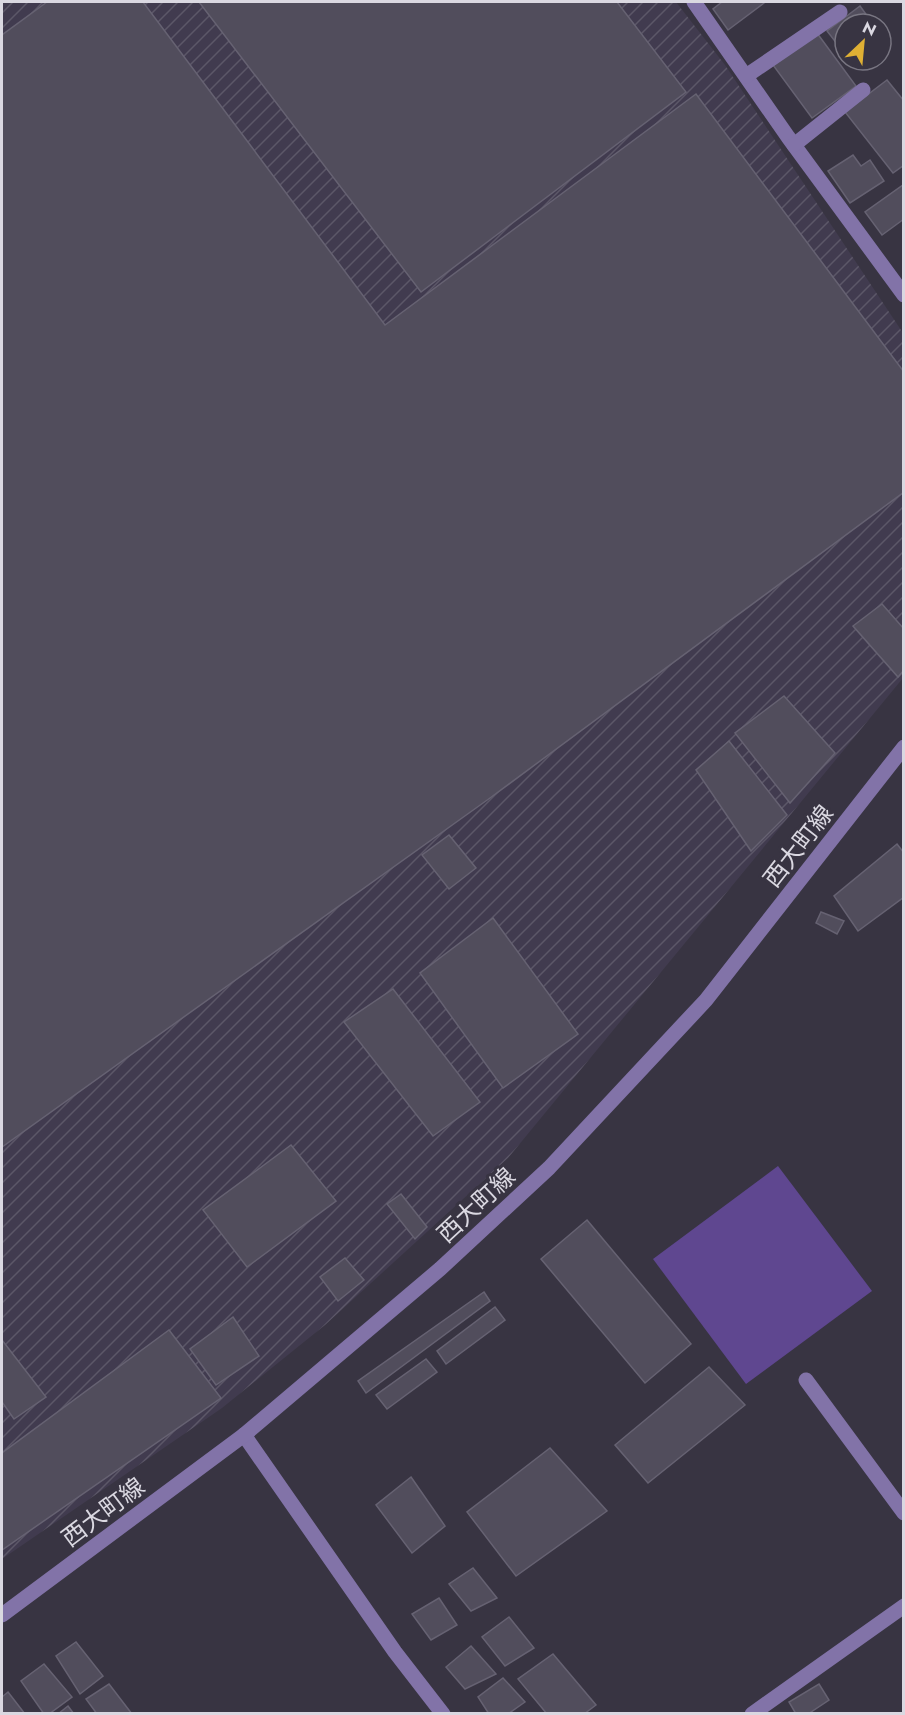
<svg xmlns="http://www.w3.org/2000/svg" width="905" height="1715" font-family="Jost,'Noto Sans JP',sans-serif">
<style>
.industrial{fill:url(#industrial-furrows)}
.green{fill:#5f4790}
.building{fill:#514d5c;stroke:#666272;stroke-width:1.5}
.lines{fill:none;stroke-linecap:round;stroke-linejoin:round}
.minor{stroke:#8273a8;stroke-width:15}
.labels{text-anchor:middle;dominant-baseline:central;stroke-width:6;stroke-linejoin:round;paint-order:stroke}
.street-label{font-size:24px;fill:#dad8e1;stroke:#383442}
</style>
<defs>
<pattern id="industrial-furrows" width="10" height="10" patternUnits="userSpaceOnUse" patternTransform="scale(1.5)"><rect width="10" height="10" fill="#413b4f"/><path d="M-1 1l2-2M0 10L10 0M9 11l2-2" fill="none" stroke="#5c5768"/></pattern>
</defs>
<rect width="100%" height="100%" fill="#383442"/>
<path class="industrial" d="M2,2H676L725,65L903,333V678L508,1158L325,1325L222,1408L2,1559Z"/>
<path class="green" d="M778,1166L872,1291L746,1384L653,1259Z"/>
<g class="building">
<path d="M47,2H143L385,325L696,94L904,372V492L490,798L2,1147V35Z"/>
<path d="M199,2H617L686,92L421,292Z"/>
<path d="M722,2H763L764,3L728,30L713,9Z"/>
<path d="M860,6L873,24H845V54L827,31Z"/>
<path d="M817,33L856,86L812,118L773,65Z"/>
<path d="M887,80L904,101V165L893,173L845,112Z"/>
<path d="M853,155L861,166L870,160L884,181L850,203L828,171Z"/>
<path d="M903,185L904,219L882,235L865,212Z"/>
<path d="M882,604L904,629V670L898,677L853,626Z"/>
<path d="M784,696L835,753L790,803L735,733Z"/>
<path d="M729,741L787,815L751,851L696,770Z"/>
<path d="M449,835L476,868L449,889L422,855Z"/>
<path d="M897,844L904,853V897L858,931L834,896Z"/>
<path d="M821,912L844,921L837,934L816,923Z"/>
<path d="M493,918L578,1034L503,1088L420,973Z"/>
<path d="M393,989L480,1102L433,1136L344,1022Z"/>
<path d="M291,1145L336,1201L247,1267L203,1210Z"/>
<path d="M401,1194L427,1227L415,1239L387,1204Z"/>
<path d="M587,1220L691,1344L645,1383L541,1259Z"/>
<path d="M345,1258L364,1280L338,1301L320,1277Z"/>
<path d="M484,1292L490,1301L366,1393L358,1381Z"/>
<path d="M495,1307L505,1320L446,1364L437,1351Z"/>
<path d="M233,1317L259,1356L216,1385L190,1349Z"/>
<path d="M169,1330L221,1398L2,1550V1453Z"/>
<path d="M2,1340L46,1397L14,1419L2,1402Z"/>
<path d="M426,1359L437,1372L387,1409L376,1395Z"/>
<path d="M709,1367L745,1405L648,1483L615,1445Z"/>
<path d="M550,1448L607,1511L516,1576L467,1512Z"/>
<path d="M411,1477L445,1526L412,1553L376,1505Z"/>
<path d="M473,1568L497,1598L471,1611L449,1584Z"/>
<path d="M439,1598L457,1625L431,1640L412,1614Z"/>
<path d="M509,1617L534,1648L505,1666L482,1637Z"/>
<path d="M76,1642L103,1676L80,1694L56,1656Z"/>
<path d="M471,1646L496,1674L465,1689L446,1667Z"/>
<path d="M553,1654L596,1705L584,1714H547L518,1679Z"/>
<path d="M44,1664L72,1697L49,1714H44L21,1681Z"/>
<path d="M503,1678L525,1702L508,1714H489L478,1697Z"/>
<path d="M109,1684L132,1714H97L86,1699Z"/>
<path d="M819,1684L829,1700L808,1714H796L789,1702Z"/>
<path d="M8,1692L25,1714H2V1697Z"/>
<path d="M68,1706L74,1714H58Z"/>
</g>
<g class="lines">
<g class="minor">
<path d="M694,2L788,137L904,295"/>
<path d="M746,76L840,12"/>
<path d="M794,145L863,90"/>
<path d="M806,1380L904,1513"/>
<path d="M244,1435L395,1652L443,1714"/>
<path d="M2,1615L244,1435L440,1269L549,1168L706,1000L904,747"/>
<path d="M752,1714L904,1606"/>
</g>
</g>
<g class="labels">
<g class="street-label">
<text transform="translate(798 846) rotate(-52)">西大町線</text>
<text transform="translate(476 1205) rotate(-43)">西大町線</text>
<text transform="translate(103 1512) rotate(-37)">西大町線</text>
</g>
</g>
<rect width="905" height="1715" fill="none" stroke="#dad8e1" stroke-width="6"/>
<g transform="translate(863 42) rotate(26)"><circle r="28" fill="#383442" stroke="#797682" stroke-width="1.5"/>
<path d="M0-4.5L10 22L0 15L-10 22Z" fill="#dfb034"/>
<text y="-9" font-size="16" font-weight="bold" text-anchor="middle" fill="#dad8e1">N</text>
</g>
</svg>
